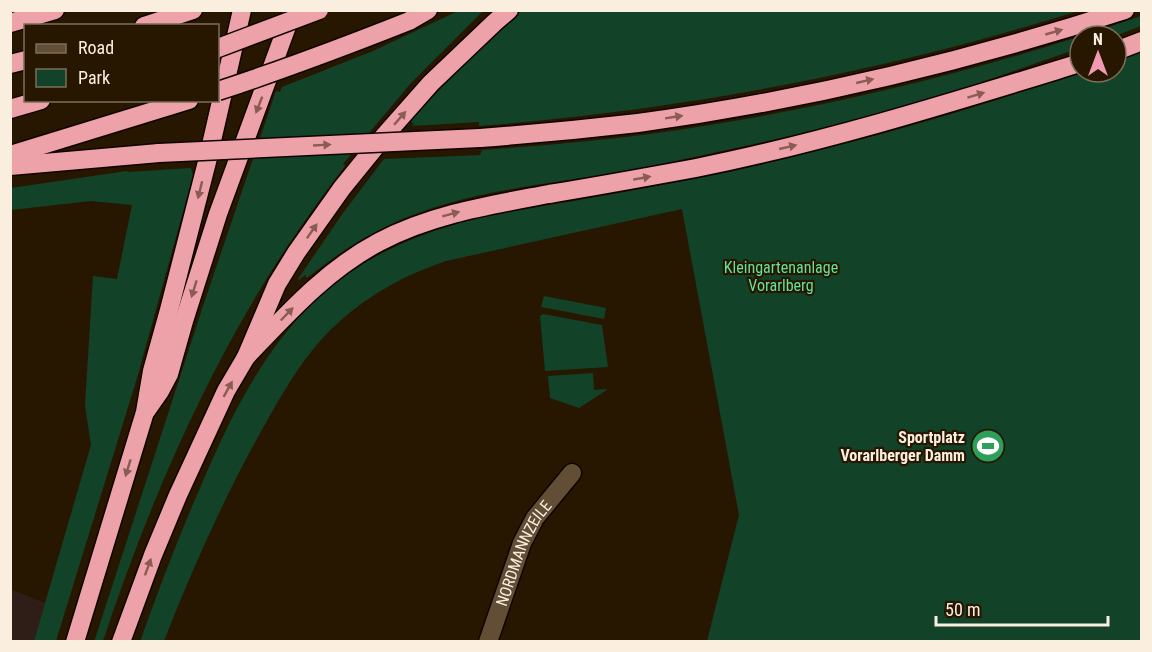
<svg xmlns="http://www.w3.org/2000/svg" width="1152" height="652" font-family="'Roboto Condensed',sans-serif">
<style>
.education{fill:#2f1d17}
.green{fill:#124329}
.lines{fill:none;stroke-linecap:round;stroke-linejoin:round}
.street-casing{stroke:#100300;stroke-width:21}
.highway-casing{stroke:#100300;stroke-width:21}
.street{stroke:#624e35;stroke-width:18}
.highway{stroke:#eda1a8;stroke-width:18}
.highway-bridge-casing{stroke:#100300;stroke-width:21;stroke-linecap:butt}
.highway-bridge{stroke:#eda1a8;stroke-width:18}
.oneway{fill:#8a5c54}
.labels{text-anchor:middle;dominant-baseline:central;stroke-width:4.5;stroke-linejoin:round;paint-order:stroke}
.park-label{font-size:16px;fill:#60e49b;stroke:#281700}
.poi-label{font-size:16px;font-weight:bold;fill:#faeedf;stroke:#281700;text-anchor:end}
.street-label{font-size:16px;fill:#faeedf;stroke:#281700}
</style>
<rect width="100%" height="100%" fill="#281700"/>
<path class="education" d="M10,589L45,603L34,641H11Z"/>
<g class="green">
<path d="M458,11H483L411,83L343,164L345,166C322,196 300,227 279,259C203,377 147,509 103,641L94,642L203,306L276,91L280,92L282,87L373,51Z"/>
<path d="M521,11H1078C883,72 683,110 479,126V122L412,126L414,124L410,121C446,82 482,46 521,11Z"/>
<path d="M1141,16V26L1115,36H1080V48C1044,60 1009,73 973,85C896,109 819,130 740,147C695,157 649,167 602,175C530,186 454,194 387,226C358,240 332,258 307,278L305,275L299,280L298,279L343,213L384,159L480,155L482,150C538,146 594,141 650,134C817,111 983,71 1141,16Z"/>
<path d="M1141,49V641H707L739,515L682,209L446,261C407,274 371,293 340,321C309,348 288,384 268,419C227,491 194,564 164,641L140,642C159,587 180,534 203,481C233,411 268,341 326,291C365,257 413,236 463,222C504,211 548,206 590,198C655,187 720,175 784,159C848,143 911,127 974,107C998,100 1021,92 1045,84C1055,80 1069,73 1080,71C1090,70 1105,72 1116,72V58Z"/>
<path d="M191,168L193,176L137,378L56,641H34L91,445L85,406L93,276L117,279L132,205L91,201L11,210V188L127,171L128,172Z"/>
<path d="M544,296L606,308L604,319L541,307Z"/>
<path d="M543,314L602,325L608,367L545,371L540,316Z"/>
<path d="M593,373L594,390L608,389L579,408L550,398L548,376Z"/>
</g>
<g class="lines">
<defs>
<g id="street">
<path id="s1" d="M488,642L522,543L535,518L572,473"/>
</g>
<g id="highway">
<path d="M409,21L428,10"/>
<path d="M10,23L55,10"/>
<path d="M144,26L193,10"/>
<path d="M1116,51L1142,41"/>
<path d="M10,64L26,60"/>
<path d="M10,109L41,100"/>
<path d="M480,138C533,134 586,129 638,123C801,101 968,61 1125,10"/>
<path d="M10,155L189,100"/>
<path d="M10,166L159,153"/>
<path d="M246,357C287,314 326,270 379,242C432,214 491,205 549,194C598,186 647,177 696,168C826,142 953,102 1080,63"/>
<path d="M146,411L160,391L169,374L184,321L218,214L293,10"/>
<path d="M75,642L145,412L152,371L169,310L208,158L242,10"/>
<path d="M121,642L153,555L178,495L226,391L246,357L277,284L296,253L342,188L385,135L431,83L495,22L509,10"/>
</g>
</defs>
<use href="#street" class="street-casing"/>
<use href="#highway" class="highway-casing"/>
<use href="#street" class="street"/>
<use href="#highway" class="highway"/>
<defs>
<g id="highway-bridge">
<path d="M218,48L319,10"/>
<path d="M218,91C282,70 346,46 409,21"/>
<path d="M159,153L480,138"/>
</g>
</defs>
<use href="#highway-bridge" class="highway-bridge-casing"/>
<use href="#highway-bridge" class="highway-bridge"/>
</g>
<defs><path id="oneway-solid" d="M-6-.8H1V-3.2L6.5 0L1 3.2V.8H-6Z" transform="scale(1.5)"/></defs>
<g class="oneway">
<use href="#oneway-solid" transform="translate(1054 32) rotate(-16)"/>
<use href="#oneway-solid" transform="translate(865 81) rotate(-13)"/>
<use href="#oneway-solid" transform="translate(976 95) rotate(-17)"/>
<use href="#oneway-solid" transform="translate(259 105) rotate(111)"/>
<use href="#oneway-solid" transform="translate(674 117) rotate(-9)"/>
<use href="#oneway-solid" transform="translate(400 118) rotate(-49)"/>
<use href="#oneway-solid" transform="translate(322 145) rotate(-3)"/>
<use href="#oneway-solid" transform="translate(788 147) rotate(-13)"/>
<use href="#oneway-solid" transform="translate(642 178) rotate(-10)"/>
<use href="#oneway-solid" transform="translate(200 190) rotate(104)"/>
<use href="#oneway-solid" transform="translate(451 214) rotate(-15)"/>
<use href="#oneway-solid" transform="translate(312 231) rotate(-55)"/>
<use href="#oneway-solid" transform="translate(194 289) rotate(107)"/>
<use href="#oneway-solid" transform="translate(287 314) rotate(-46)"/>
<use href="#oneway-solid" transform="translate(228 389) rotate(-61)"/>
<use href="#oneway-solid" transform="translate(128 468) rotate(107)"/>
<use href="#oneway-solid" transform="translate(148 567) rotate(-70)"/>
</g>
<defs>
<symbol id="stadium-disc" viewBox="-11 -11 22 22"><circle r="9.5" fill="#2e9e5b" stroke="#281700"/><path d="M0-5a6.5 5 0 1 0 0 10a6.5 5 0 1 0 0-10ZM-3.5-1.8h7v3.6h-7Z" fill="#fff"/></symbol>
</defs>
<g fill-rule="evenodd">
<use href="#stadium-disc" x="969" y="427" width="38" height="38"/>
</g>
<g class="labels">
<g class="park-label">
<text x="781" y="267">Kleingartenanlage<tspan x="781" dy="18">Vorarlberg</tspan></text>
</g>
<g class="poi-label">
<text x="965" y="437">Sportplatz<tspan x="965" dy="18">Vorarlberger Damm</tspan></text>
</g>
<g class="street-label">
<text stroke="none"><textPath href="#s1" startOffset="96">NORDMANNZEILE</textPath></text>
</g>
</g>
<rect width="1152" height="652" fill="none" stroke="#faeedf" stroke-width="24"/>
<rect x="24" y="24" width="195" height="78" fill="#281700" stroke="#7c6d59" stroke-width="1.5"/>
<rect x="36" y="44" width="30" height="9" fill="#624e35" stroke="#7c6d59" stroke-width="1.5"/>
<text x="78" y="54" font-size="18" fill="#faeedf">Road</text>
<rect x="36" y="69" width="30" height="18" fill="#124329" stroke="#7c6d59" stroke-width="1.5"/>
<text x="78" y="84" font-size="18" fill="#faeedf">Park</text>
<g transform="translate(1098 54)"><circle r="28" fill="#281700" stroke="#7c6d59" stroke-width="1.5"/>
<path d="M0-4.5L10 22L0 15L-10 22Z" fill="#f19ab1"/>
<text y="-9" font-size="16" font-weight="bold" text-anchor="middle" fill="#faeedf">N</text>
</g>
<path d="M936 616v9h172v-9" fill="none" stroke="#faeedf" stroke-width="3"/>
<text x="945" y="616" font-size="18" fill="#faeedf" stroke="#281700" stroke-width="4.5" paint-order="stroke">50 m</text>
</svg>
